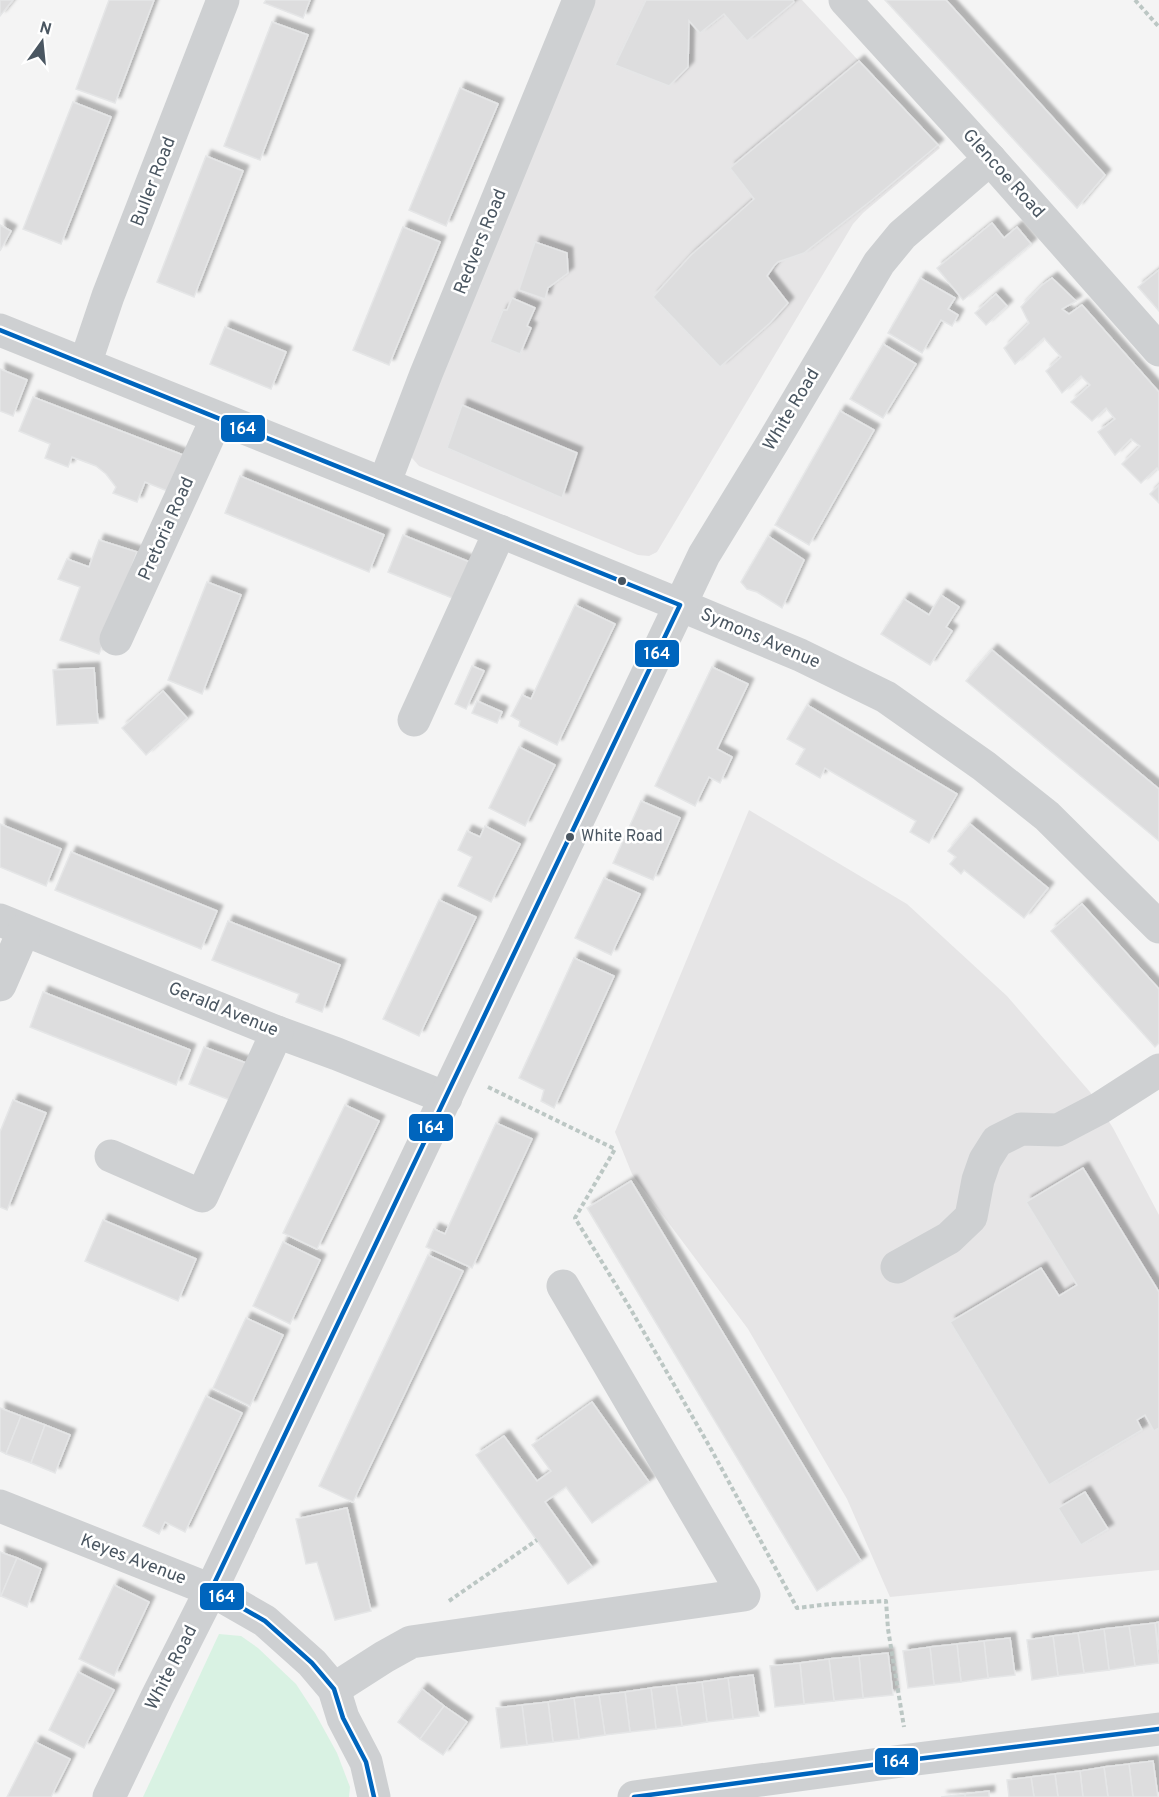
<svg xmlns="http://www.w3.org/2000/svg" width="1159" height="1797" font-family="Overpass,sans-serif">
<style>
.education{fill:#e6e5e6}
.green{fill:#d9f2e3}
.building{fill:#ddddde;stroke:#e5e6e7;stroke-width:1.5;filter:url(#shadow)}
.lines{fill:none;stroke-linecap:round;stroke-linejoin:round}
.path{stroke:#bcc7c4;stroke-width:4;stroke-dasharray:4.5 3;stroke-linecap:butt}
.minor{stroke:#ced0d2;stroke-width:33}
.bus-1-casing{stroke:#fff;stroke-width:9}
.bus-1{stroke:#0065bd;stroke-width:4.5}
.bus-dot{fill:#4a5661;stroke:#fff;stroke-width:2}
.labels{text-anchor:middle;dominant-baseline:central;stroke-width:5;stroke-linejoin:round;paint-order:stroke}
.bus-label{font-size:16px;fill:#4a5661;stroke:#fff;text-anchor:start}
.street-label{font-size:18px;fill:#4a5661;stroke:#fff}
.line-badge{stroke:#fff;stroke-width:2}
.badge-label{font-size:16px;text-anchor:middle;font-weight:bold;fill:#fff}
</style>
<defs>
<filter id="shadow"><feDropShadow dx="5.5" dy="-5.5" stdDeviation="1.5" flood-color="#0004"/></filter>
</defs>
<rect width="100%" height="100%" fill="#f4f4f4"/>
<g class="education">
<path d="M594,0H802L940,148L863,213L853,224L657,552L649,556L638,555L419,466L412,458V448Z"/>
<path d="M749,810L907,904L1007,996L1090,1092L1113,1128L1159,1215V1570L890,1597L847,1499L748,1329L632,1174L615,1132Z"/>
</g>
<path class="green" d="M219,1634L241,1636L258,1648L296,1684L315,1713L337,1753L350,1787L349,1797H143Z"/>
<g class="building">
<path d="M0,0H13L0,16Z"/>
<path d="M109,0H154L115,103L76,89Z"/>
<path d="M266,0H310L303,18L264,3Z"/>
<path d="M646,0H793L794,2L747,41L724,14L700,33L689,21L688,67L669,86L615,65Z"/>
<path d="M885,0H946L1105,175L1077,208Z"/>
<path d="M272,22L308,35L260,160L224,146Z"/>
<path d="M859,61L938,145L872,200L804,253L778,262L774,266L767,276L788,303L770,323L720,367L653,297L691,255L754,199L730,168Z"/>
<path d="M460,88L498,104L446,226L409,210Z"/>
<path d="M73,102L111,117L61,244L23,229Z"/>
<path d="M206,156L243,171L194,297L157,282Z"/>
<path d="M992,223L1004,238L1017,227L1031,244L963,300L937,268Z"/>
<path d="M0,225L11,231L0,251Z"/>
<path d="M403,227L440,242L389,365L353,350Z"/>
<path d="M535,242L567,253L568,273L548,288L545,299L519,290Z"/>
<path d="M1159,270V311L1138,287Z"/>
<path d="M920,278L955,298L948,309L958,315L952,326L941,320L922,353L888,333Z"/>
<path d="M1052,278L1076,301L1062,309L1069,314L1082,305L1159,392V470L1157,468L1141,483L1122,464L1140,446L1131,439L1115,455L1098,432L1115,419L1106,408L1092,421L1071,402L1090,385L1081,376L1062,393L1046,371L1061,357L1044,338L1015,364L1004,348L1029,323L1021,307L1041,286Z"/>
<path d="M996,294L1007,306L986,325L975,313Z"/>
<path d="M512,298L535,308L527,326L531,328L520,354L490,342L503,310H507Z"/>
<path d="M225,327L286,352L271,389L210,364Z"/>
<path d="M883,344L916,364L883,418L850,399Z"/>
<path d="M0,369L27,380L13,416L0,411Z"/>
<path d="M33,397L183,455L170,492L145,482L137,502L113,493L116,487L106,474L96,466L72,457L68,467L45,458L50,444L19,431Z"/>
<path d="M462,405L577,453L562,498L447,448Z"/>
<path d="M840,411L874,430L809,545L775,525Z"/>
<path d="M240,476L384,535L369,572L225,513Z"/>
<path d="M1159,485V503L1150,494Z"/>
<path d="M403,535L477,565L462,602L388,572Z"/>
<path d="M768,536L804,560L782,608L757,592L747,589L741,582Z"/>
<path d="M99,540L137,552L122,593L119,605L99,654L60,640L80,587L58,579L67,559L89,567Z"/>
<path d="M207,582L241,595L202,694L168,680Z"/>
<path d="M941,595L959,607L946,627L952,631L930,665L881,634L904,599L929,615Z"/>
<path d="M575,605L615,624L557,745L519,726L520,721L511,716L522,695L531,699Z"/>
<path d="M992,650L1159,789V841L966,681Z"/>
<path d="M472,666L484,671L466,709L455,704Z"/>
<path d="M712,667L748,684L717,749L732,757L720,783L709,777L695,806L655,786Z"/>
<path d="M94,668L98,723L57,725L53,670Z"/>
<path d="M163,691L187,718L146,755L122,728Z"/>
<path d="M477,701L502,712L497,723L472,713Z"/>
<path d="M807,705L957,794L929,843L910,832L916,821L825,768L820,778L796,764L805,749L787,739Z"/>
<path d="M519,747L555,765L525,826L489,808Z"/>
<path d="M641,801L680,818L653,880L613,863Z"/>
<path d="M0,824L61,849L46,886L0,867Z"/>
<path d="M970,824L1048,888L1024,918L964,870L961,874L950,864L956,857L948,851Z"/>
<path d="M485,826L520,844L491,902L458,886L472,857L458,850L467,831L480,837Z"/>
<path d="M71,852L217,911L201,949L55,890Z"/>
<path d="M604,878L640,894L611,955L575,938Z"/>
<path d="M439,900L476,917L419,1036L383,1019Z"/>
<path d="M1082,904L1159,989V1043L1155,1047L1051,931Z"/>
<path d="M228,921L340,965L322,1012L296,1002L299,994L212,960Z"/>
<path d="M574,958L614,976L554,1108L541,1101L544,1090L519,1078Z"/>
<path d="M43,992L190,1050L176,1085L30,1027Z"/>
<path d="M204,1047L254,1066L240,1104L189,1084Z"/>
<path d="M13,1100L46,1113L7,1210L0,1207V1132Z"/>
<path d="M345,1105L379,1121L317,1249L283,1233Z"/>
<path d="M496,1123L532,1139L472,1268L426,1247L434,1229L445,1234Z"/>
<path d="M1083,1168L1159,1292V1428L1154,1431L1145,1415L1137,1420L1142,1430L1049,1485L950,1322L1041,1268L1059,1296L1077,1285L1026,1202Z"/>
<path d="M631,1181L861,1561L817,1591L587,1208Z"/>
<path d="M103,1220L196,1259L178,1301L85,1261Z"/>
<path d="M283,1242L320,1260L290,1324L253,1306Z"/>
<path d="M428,1255L463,1271L353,1502L319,1486Z"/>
<path d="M246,1318L283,1335L250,1406L213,1388Z"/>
<path d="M206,1396L242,1413L185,1532L165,1522L159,1534L143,1526Z"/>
<path d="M592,1402L649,1482L592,1523L566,1487L545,1502L592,1567L568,1584L476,1455L504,1436L537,1481L551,1471L532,1445Z"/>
<path d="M0,1408L21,1416L6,1454L0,1451Z"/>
<path d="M21,1416L45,1425L31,1463L6,1454Z"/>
<path d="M45,1425L70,1435L55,1473L31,1463Z"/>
<path d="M1085,1492L1108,1529L1081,1545L1058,1508Z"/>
<path d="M347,1508L371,1611L335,1620L317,1562L306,1564L296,1519Z"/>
<path d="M0,1552L17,1558L1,1596H0Z"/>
<path d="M17,1558L41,1569L27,1607L1,1596Z"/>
<path d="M114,1585L149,1602L114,1676L79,1659Z"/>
<path d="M1159,1622V1650L1155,1623Z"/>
<path d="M1155,1623L1159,1663L1135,1666L1129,1626Z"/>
<path d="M1129,1626L1135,1666L1109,1670L1104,1629Z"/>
<path d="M1104,1629L1109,1670L1084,1673L1078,1633Z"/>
<path d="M1078,1633L1084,1673L1058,1676L1053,1636Z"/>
<path d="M1053,1636L1058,1676L1032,1680L1027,1640Z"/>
<path d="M1010,1638L1015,1675L988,1678L984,1641Z"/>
<path d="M984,1641L988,1678L961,1682L957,1644Z"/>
<path d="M957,1644L961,1682L934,1685L930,1647Z"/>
<path d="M930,1647L934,1685L908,1688L903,1651Z"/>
<path d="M888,1653L893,1695L863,1698L859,1656Z"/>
<path d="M859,1656L863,1698L834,1701L829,1659Z"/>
<path d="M829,1659L834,1701L804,1704L800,1663Z"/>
<path d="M800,1663L804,1704L775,1707L770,1666Z"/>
<path d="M78,1672L114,1690L84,1748L49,1730Z"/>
<path d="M753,1675L759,1716L733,1719L728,1678Z"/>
<path d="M728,1678L733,1719L707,1722L702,1682Z"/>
<path d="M702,1682L707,1722L682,1726L676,1685Z"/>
<path d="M676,1685L682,1726L656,1729L651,1688Z"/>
<path d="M651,1688L656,1729L630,1732L625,1692Z"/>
<path d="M422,1689L444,1706L420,1739L398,1722Z"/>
<path d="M625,1692L630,1732L605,1735L599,1695Z"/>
<path d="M599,1695L605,1735L579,1739L574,1698Z"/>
<path d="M574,1698L579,1739L553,1742L548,1702Z"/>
<path d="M548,1702L553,1742L527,1745L522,1705Z"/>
<path d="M522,1705L527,1745L501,1748L496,1708Z"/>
<path d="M444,1706L467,1722L443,1755L420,1739Z"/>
<path d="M35,1742L70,1759L51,1797H7Z"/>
<path d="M1153,1761L1158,1797H1133L1129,1764Z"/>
<path d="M1129,1764L1133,1797H1108L1104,1767Z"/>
<path d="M1104,1767L1108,1797H1083L1080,1771Z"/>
<path d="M1080,1771L1083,1797H1058L1055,1774Z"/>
<path d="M1055,1774L1058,1797H1034L1031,1777Z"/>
<path d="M1031,1777L1034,1797H1009L1007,1780Z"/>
<path d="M989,1791V1797H965V1794Z"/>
<path d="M965,1794V1797H941Z"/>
</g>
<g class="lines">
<g class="path">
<path d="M1135,0L1159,27"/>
<path d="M488,1087L615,1149L575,1218L630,1308L711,1449L797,1608L830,1604L886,1601L888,1629L904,1727"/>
<path d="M449,1601L537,1540"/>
</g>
<g class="minor">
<path d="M845,0L990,159L1159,350"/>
<path d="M0,330L384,484L680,605L800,655L886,697L984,766L1047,816L1159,927"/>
<path d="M85,364L108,296L223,0"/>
<path d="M384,484L426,374L579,0"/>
<path d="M116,639L217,418"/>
<path d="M414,720L500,531"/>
<path d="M0,920L277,1032L337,1054L446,1098"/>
<path d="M0,985L24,930"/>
<path d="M111,1156L202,1196L277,1032"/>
<path d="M897,1267L949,1238L971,1217L978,1180L985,1160L997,1141L1021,1129L1058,1130L1100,1108L1159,1070"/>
<path d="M0,1506L211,1590L265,1621L312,1663L334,1689L343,1718L366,1762L374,1797"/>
<path d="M334,1689L384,1657L411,1642L744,1595L563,1286"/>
<path d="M109,1797L157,1697L211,1590L704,555L773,442L879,263L902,235L990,159"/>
<path d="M634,1797L909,1760L1159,1729"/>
</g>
<defs>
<g id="bus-1">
<path d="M0,330L680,605L211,1590L265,1621L312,1663L334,1689L343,1718L366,1762L374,1797"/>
<path d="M634,1797L909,1760L1159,1729"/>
</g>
</defs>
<use href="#bus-1" class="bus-1-casing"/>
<use href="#bus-1" class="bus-1"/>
</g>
<g class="bus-dot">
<circle cx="622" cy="581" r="5"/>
<circle cx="570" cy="837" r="5"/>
</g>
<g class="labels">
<g class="bus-label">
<text x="581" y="837">White Road</text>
</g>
<g class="street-label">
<text transform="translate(1003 174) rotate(48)">Glencoe Road</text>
<text transform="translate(154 182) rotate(-69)">Buller Road</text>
<text transform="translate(481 242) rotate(-68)">Redvers Road</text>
<text transform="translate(792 410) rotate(-59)">White Road</text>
<text transform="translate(167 529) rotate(-66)">Pretoria Road</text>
<text transform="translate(760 639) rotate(23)">Symons Avenue</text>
<text transform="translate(223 1010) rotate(22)">Gerald Avenue</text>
<text transform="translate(133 1560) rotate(21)">Keyes Avenue</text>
<text transform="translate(172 1668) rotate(-63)">White Road</text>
</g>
</g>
<g class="line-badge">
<rect x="220" y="414" width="46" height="29" rx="6" fill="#0065bd"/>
<rect x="634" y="639" width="46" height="29" rx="6" fill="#0065bd"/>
<rect x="408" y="1113" width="46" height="29" rx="6" fill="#0065bd"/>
<rect x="199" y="1582" width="46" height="29" rx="6" fill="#0065bd"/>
<rect x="874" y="1747" width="45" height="29" rx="6" fill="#0065bd"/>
</g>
<g class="badge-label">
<text x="243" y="434">164</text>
<text x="657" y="659">164</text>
<text x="431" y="1133">164</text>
<text x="222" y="1602">164</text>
<text x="896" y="1767">164</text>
</g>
<g transform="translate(42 42) rotate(15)" stroke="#ffffff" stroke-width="4.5" paint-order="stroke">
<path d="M0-4.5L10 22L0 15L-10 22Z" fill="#4a5661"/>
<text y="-9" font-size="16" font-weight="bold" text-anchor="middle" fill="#4a5661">N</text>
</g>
</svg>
